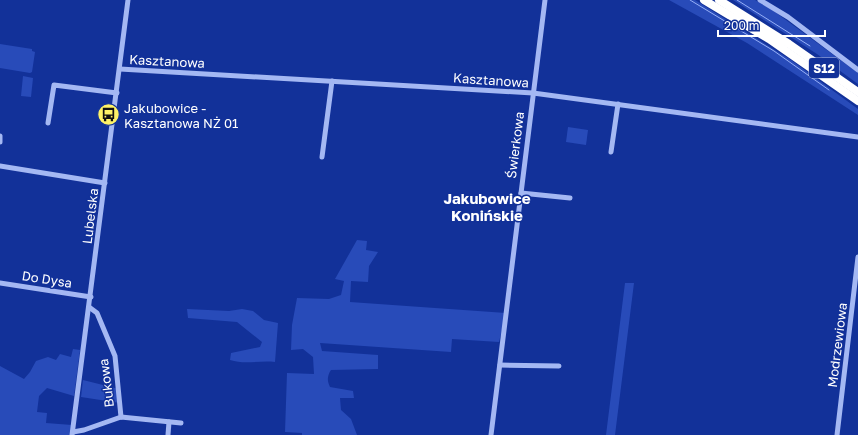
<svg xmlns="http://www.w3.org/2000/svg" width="858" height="435" font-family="'Golos Text',sans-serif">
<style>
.green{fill:#284bb9}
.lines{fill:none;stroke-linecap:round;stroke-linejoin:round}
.stream{stroke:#96aff7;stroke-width:1}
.minor{stroke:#a4b8f3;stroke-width:5}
.highway{stroke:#fff;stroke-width:8}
.labels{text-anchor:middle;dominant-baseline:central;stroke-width:3;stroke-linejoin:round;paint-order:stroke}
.shield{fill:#123199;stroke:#b8c1e0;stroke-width:1}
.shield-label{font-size:12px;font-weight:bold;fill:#fff}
.street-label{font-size:13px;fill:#fff;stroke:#123199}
.poi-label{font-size:13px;fill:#fff;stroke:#123199;text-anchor:start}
.quarter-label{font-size:15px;font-weight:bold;fill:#fff;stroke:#123199}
</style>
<rect width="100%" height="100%" fill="#123199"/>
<g class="green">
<path d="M669,0H695L791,60L858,109V115L747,43Z"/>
<path d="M733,0H755L771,9L858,73V84L817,54Z"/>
<path d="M0,44L32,49V51L35,52L32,72L30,73L0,68Z"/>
<path d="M23,76L33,78L31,97L21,96Z"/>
<path d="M568,127L588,130L586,145L566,142Z"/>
<path d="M357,240L367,241L366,250L378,252L369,266L368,282L351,281L350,302L506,313L499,342L452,339L451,352L320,343L322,351L378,355V369L331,370C327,376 327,381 330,387L353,391L354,398H340L341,410L351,419L357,435H302V433L285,432L287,373L314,374L313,357L303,349L291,350L292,325L297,298L329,299L341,295L344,281L335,279Z"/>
<path d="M625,283H634L615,435H606Z"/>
<path d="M187,309L229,311L242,309L253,311L264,320L278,323L275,362C260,360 245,365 230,360L231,353L260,347L262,342L237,322L188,318Z"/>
<path d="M73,349L80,350L74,396L47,388L39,396L37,412L47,413L46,423L72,425L71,435H0V366L24,379L30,372L36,361L48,357L56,360L60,354L71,357Z"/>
<path d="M83,380L119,389L120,403L81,397Z"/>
</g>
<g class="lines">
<g class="stream">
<path d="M690,0L774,51L829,90"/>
<path d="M737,0L810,46"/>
</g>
<g class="minor">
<path d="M760,0L788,17L858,70"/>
<path d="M120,69L533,93L858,137"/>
<path d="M48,123L54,85L117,93"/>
<path d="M0,142V136"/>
<path d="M611,152L618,104"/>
<path d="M322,157L332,81"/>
<path d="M0,166L105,183"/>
<path d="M521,193L570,198"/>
<path d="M0,283L91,297"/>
<path d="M89,307L97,313L115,356L121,417"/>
<path d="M500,365L559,366"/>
<path d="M73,432L84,430L121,417L181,423"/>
<path d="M72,435L128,0"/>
<path d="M168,435L169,422"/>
<path d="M491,435L545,0"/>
<path d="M837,435L858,257"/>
</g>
<g class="highway">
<path d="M704,0L769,39L858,101"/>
<path d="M719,0L789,44L858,92"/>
</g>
</g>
<defs>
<symbol id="bus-disc" viewBox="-11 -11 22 22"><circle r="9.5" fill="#fff367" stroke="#123199"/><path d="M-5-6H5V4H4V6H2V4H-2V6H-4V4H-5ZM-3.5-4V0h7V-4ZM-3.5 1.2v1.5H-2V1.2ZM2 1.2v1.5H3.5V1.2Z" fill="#111"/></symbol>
</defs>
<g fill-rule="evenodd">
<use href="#bus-disc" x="96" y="102" width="25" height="25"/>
</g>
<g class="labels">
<rect class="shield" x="809" y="58" width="30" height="20" rx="3"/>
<g class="shield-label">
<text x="824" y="68">S12</text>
</g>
<g class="street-label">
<text transform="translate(167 61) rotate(3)">Kasztanowa</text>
<text transform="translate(491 80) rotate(4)">Kasztanowa</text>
<text transform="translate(515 145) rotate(-83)">Świerkowa</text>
<text transform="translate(90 216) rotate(-83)">Lubelska</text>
<text transform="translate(47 279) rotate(9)">Do Dysa</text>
<text transform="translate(837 345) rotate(-83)">Modrzewiowa</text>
<text transform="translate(106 383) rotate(-97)">Bukowa</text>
</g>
<g class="poi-label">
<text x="124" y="108">Jakubowice -<tspan x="124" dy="15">Kasztanowa NŻ 01</tspan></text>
</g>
<g class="quarter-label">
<text x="487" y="198">Jakubowice<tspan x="487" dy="17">Konińskie</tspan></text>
</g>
</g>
<path d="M718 30v6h107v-6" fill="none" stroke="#ffffff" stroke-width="2"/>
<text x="724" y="30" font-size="12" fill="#ffffff" stroke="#123199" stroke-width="3" paint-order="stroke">200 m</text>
</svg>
